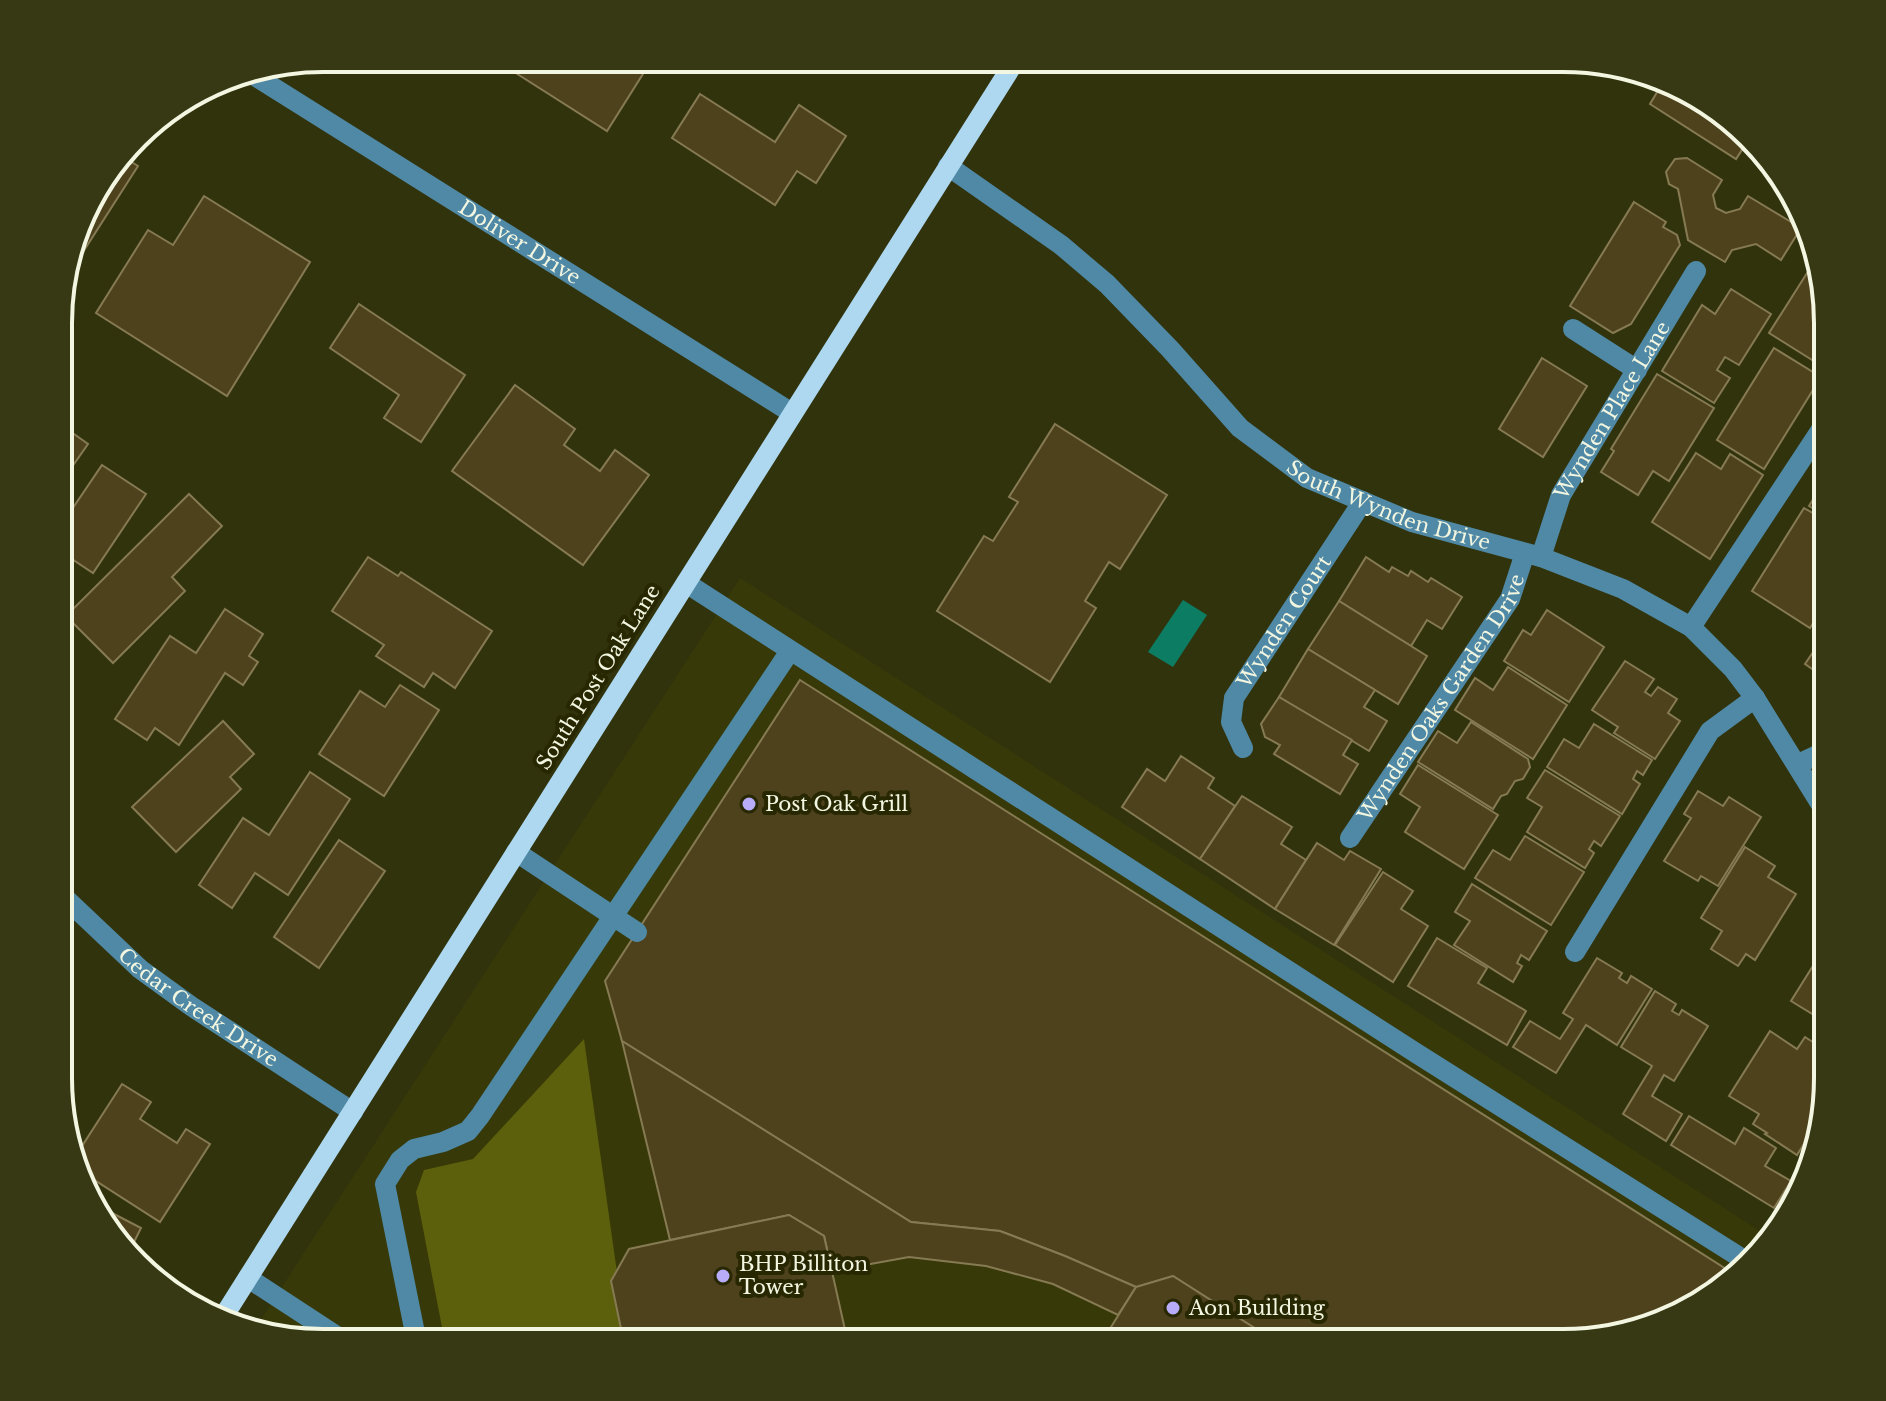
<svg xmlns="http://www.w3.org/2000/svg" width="1886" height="1401" font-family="'Libre Baskerville',serif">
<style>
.built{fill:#373908}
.green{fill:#5c5f0c}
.water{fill:#0c7d63}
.building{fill:#4e421d;stroke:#867a53;stroke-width:2}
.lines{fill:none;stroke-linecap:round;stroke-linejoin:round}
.minor{stroke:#4f89a5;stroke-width:20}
.major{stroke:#add8f0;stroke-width:20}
.poi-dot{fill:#b8abf7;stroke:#272802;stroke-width:3}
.labels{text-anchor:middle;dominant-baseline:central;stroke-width:8;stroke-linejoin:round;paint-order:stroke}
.street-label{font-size:20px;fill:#f3f6e0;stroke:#272802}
.poi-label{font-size:20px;fill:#f3f6e0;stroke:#272802;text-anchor:start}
.rim{fill:none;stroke:#f3f6e0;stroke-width:4}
</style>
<rect width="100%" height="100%" fill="#31330d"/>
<path class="built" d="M740,578L1771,1238L1762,1252L1680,1316L1563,1343L307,1342L254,1330Z"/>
<path class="green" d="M584,1039L627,1343H445L416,1192L424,1170L473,1159Z"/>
<path class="water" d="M1183,600L1207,615L1173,667L1148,652Z"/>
<g class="building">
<path d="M518,58H653L607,131L511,70Z"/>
<path d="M1665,79L1737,124L1749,139L1736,159L1650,104Z"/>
<path d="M700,94L775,142L799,105L846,136L816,183L797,171L775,205L672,138Z"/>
<path d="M122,156L138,166L76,263L70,259L93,191Z"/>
<path d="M1687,158L1722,180L1713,195L1716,208L1726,213L1740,209L1748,196L1801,228L1781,260L1756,244L1732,250L1725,262L1688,240L1678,189L1669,184L1666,172L1675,159Z"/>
<path d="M204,196L310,262L227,396L96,313L148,230L173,245Z"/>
<path d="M1634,202L1666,222L1663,227L1677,235L1680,245L1631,324L1613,333L1570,306Z"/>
<path d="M1814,262L1828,323V370L1769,333Z"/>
<path d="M1731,289L1771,314L1739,365L1725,357L1717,370L1730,378L1714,403L1662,371L1702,305L1715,314Z"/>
<path d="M359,304L465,375L421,442L384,418L399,395L330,348Z"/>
<path d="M1774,348L1821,377L1764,469L1717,440Z"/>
<path d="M1542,358L1587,386L1543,457L1499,429Z"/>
<path d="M1657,374L1714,408L1669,481L1653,471L1638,495L1601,472L1614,451L1611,449Z"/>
<path d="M515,385L575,429L564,445L600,471L615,450L649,475L583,565L452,471Z"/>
<path d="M60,424L88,444L60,484Z"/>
<path d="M1055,424L1167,495L1120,569L1109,562L1085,601L1096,608L1050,682L937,611L984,536L993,541L1018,502L1009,497Z"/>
<path d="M1696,453L1721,469L1730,454L1763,475L1710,559L1652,522Z"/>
<path d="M102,465L146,494L93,573L60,551V527Z"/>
<path d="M1828,476V517L1809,506Z"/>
<path d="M189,494L222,526L172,577L185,591L113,663L66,616Z"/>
<path d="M1804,508L1828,522V599L1810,628L1752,591Z"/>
<path d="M368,557L398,576L401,572L492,631L455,688L433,673L424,687L376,656L384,645L332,611Z"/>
<path d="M1366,557L1389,572L1392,567L1408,576L1411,571L1428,582L1431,578L1462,597L1442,629L1427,620L1411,646L1339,601Z"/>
<path d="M1339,601L1427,656L1398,704L1308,649Z"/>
<path d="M225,609L263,634L249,656L258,662L243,685L225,673L179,745L155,728L147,740L115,719L170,636L196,653Z"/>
<path d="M1547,610L1604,647L1569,702L1504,661L1523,630L1531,635Z"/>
<path d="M1828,630V680L1805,664Z"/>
<path d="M1308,649L1375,690L1364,707L1387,721L1369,751L1279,697Z"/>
<path d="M1625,661L1654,679L1645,692L1651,696L1658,687L1677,699L1668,713L1680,721L1655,759L1614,733L1618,727L1592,710Z"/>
<path d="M1508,667L1567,705L1533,759L1455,710L1475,678L1493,690Z"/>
<path d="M800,680L1734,1274L1680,1316L1563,1343H1278L1173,1276L1136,1287L1065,1256L1000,1231L911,1222L622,1041L605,981Z"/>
<path d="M400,685L439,710L384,796L319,754L360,691L385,707Z"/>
<path d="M1279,697L1352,740L1343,755L1358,764L1340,794L1274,754L1280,745L1265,737L1261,724Z"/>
<path d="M223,721L254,754L230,777L241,789L176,852L132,807Z"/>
<path d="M1471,722L1528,759L1530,767L1523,779L1515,781L1507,794L1501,796L1493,809L1418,762L1438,731L1457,743Z"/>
<path d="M1594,724L1652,760L1643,775L1637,771L1633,779L1640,784L1622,814L1547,767L1564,739L1579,748Z"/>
<path d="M1181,756L1214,778L1208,788L1235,806L1200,859L1122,807L1147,769L1165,781Z"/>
<path d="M1418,765L1498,815L1464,869L1405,832L1420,807L1400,794Z"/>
<path d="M1545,770L1620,816L1601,846L1594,841L1589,849L1594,853L1585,868L1527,832L1542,807L1527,798Z"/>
<path d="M310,772L350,799L288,895L255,873L232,908L199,885L243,818L269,835Z"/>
<path d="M1698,791L1723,806L1729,797L1761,817L1718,886L1701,876L1698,881L1664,861L1691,818L1684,814Z"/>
<path d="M1242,796L1292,827L1281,844L1306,860L1275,909L1200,859Z"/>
<path d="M1525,836L1584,872L1551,925L1475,878L1493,850L1510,860Z"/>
<path d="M339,840L385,871L319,968L274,937Z"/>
<path d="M1317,843L1344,860L1350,851L1381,869L1334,945L1275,909Z"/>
<path d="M1745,847L1775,866L1768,877L1796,894L1755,960L1746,954L1738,966L1711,949L1722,931L1701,918Z"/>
<path d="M1383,872L1413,891L1401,909L1428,926L1393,982L1335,945Z"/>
<path d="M1472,884L1547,931L1529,960L1521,955L1517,963L1522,966L1513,982L1454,945L1470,921L1455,912Z"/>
<path d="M1437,938L1487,968L1478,983L1526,1011L1507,1045L1408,986Z"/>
<path d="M1597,958L1622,973L1619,978L1627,983L1631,976L1652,989L1617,1045L1586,1025L1556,1073L1513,1047L1530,1021L1560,1039L1573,1019L1563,1013Z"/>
<path d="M1816,961L1827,966V1023L1791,1001Z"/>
<path d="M1655,991L1676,1004L1672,1011L1679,1015L1682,1010L1708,1026L1674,1081L1664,1075L1652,1096L1682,1114L1666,1141L1623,1114L1652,1066L1621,1047Z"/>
<path d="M1770,1031L1797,1049L1805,1037L1827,1051V1095L1818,1136L1815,1140L1809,1136L1797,1155L1765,1134L1767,1133L1753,1124L1759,1114L1729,1096Z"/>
<path d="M622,1041L911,1222L1000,1231L1065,1256L1136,1287L1118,1315L1053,1284L986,1266L909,1257L832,1271L824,1236L789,1215L670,1240Z"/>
<path d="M122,1084L151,1102L140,1119L177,1143L186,1129L210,1144L160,1222L79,1170L75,1157Z"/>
<path d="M1689,1116L1735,1144L1744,1128L1776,1148L1765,1166L1791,1181L1774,1208L1671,1145Z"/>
<path d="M91,1202L141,1228L129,1252Z"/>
<path d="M789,1215L824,1236L848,1343H624L611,1281L629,1249Z"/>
<path d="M1173,1276L1278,1343H1101L1136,1287Z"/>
</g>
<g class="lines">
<g class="minor">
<path id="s1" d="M247,71L792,413"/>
<path id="s2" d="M948,166L1061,245L1107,284L1170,349L1240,428L1307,478L1412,522L1541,557L1623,589L1691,627L1733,669L1755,698L1828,816"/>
<path d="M1573,329L1637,370"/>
<path id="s3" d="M1541,557L1561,495L1696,271"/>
<path d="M686,583L1416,1053L1749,1263"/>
<path d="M1691,627L1828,419"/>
<path id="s4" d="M1243,748L1231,722L1234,698L1363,501"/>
<path d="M1798,764L1828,750"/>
<path id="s5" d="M1350,838L1510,599L1525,553"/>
<path d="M516,852L637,932"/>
<path id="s6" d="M59,884L66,899L140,969L191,1006L353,1112"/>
<path d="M1575,952L1710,731L1755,698"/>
<path d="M248,1278L346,1342"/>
<path d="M417,1343L385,1184L400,1160L414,1149L443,1142L468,1131L480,1116L790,651"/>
</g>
<path class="major" d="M220,1322L1017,58"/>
</g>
<g class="poi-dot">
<circle cx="749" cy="804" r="8"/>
<circle cx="723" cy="1276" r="8"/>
<circle cx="1173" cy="1308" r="8"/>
</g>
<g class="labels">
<g class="street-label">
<text stroke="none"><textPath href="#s1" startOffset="322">Doliver Drive</textPath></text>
<text stroke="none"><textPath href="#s3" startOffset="164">Wynden Place Lane</textPath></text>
<text stroke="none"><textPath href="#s2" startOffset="564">South Wynden Drive</textPath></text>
<text stroke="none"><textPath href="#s4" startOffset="144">Wynden Court</textPath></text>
<text transform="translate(598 677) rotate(-58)">South Post Oak Lane</text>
<text stroke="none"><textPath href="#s5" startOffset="168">Wynden Oaks Garden Drive</textPath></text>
<text stroke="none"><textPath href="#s6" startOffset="188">Cedar Creek Drive</textPath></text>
</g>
<g class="poi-label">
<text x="765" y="804">Post Oak Grill</text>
<text x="739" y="1264">BHP Billiton<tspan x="739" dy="23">Tower</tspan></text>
<text x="1189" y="1308">Aon Building</text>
</g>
</g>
<path d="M0 0H1886V1401H0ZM323 72H1563A251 251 0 0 1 1814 323V1078A251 251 0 0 1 1563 1329H323A251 251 0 0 1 72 1078V323A251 251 0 0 1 323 72Z" fill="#373814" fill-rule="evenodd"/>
<path class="rim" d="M323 72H1563A251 251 0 0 1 1814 323V1078A251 251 0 0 1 1563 1329H323A251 251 0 0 1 72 1078V323A251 251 0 0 1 323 72Z"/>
</svg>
